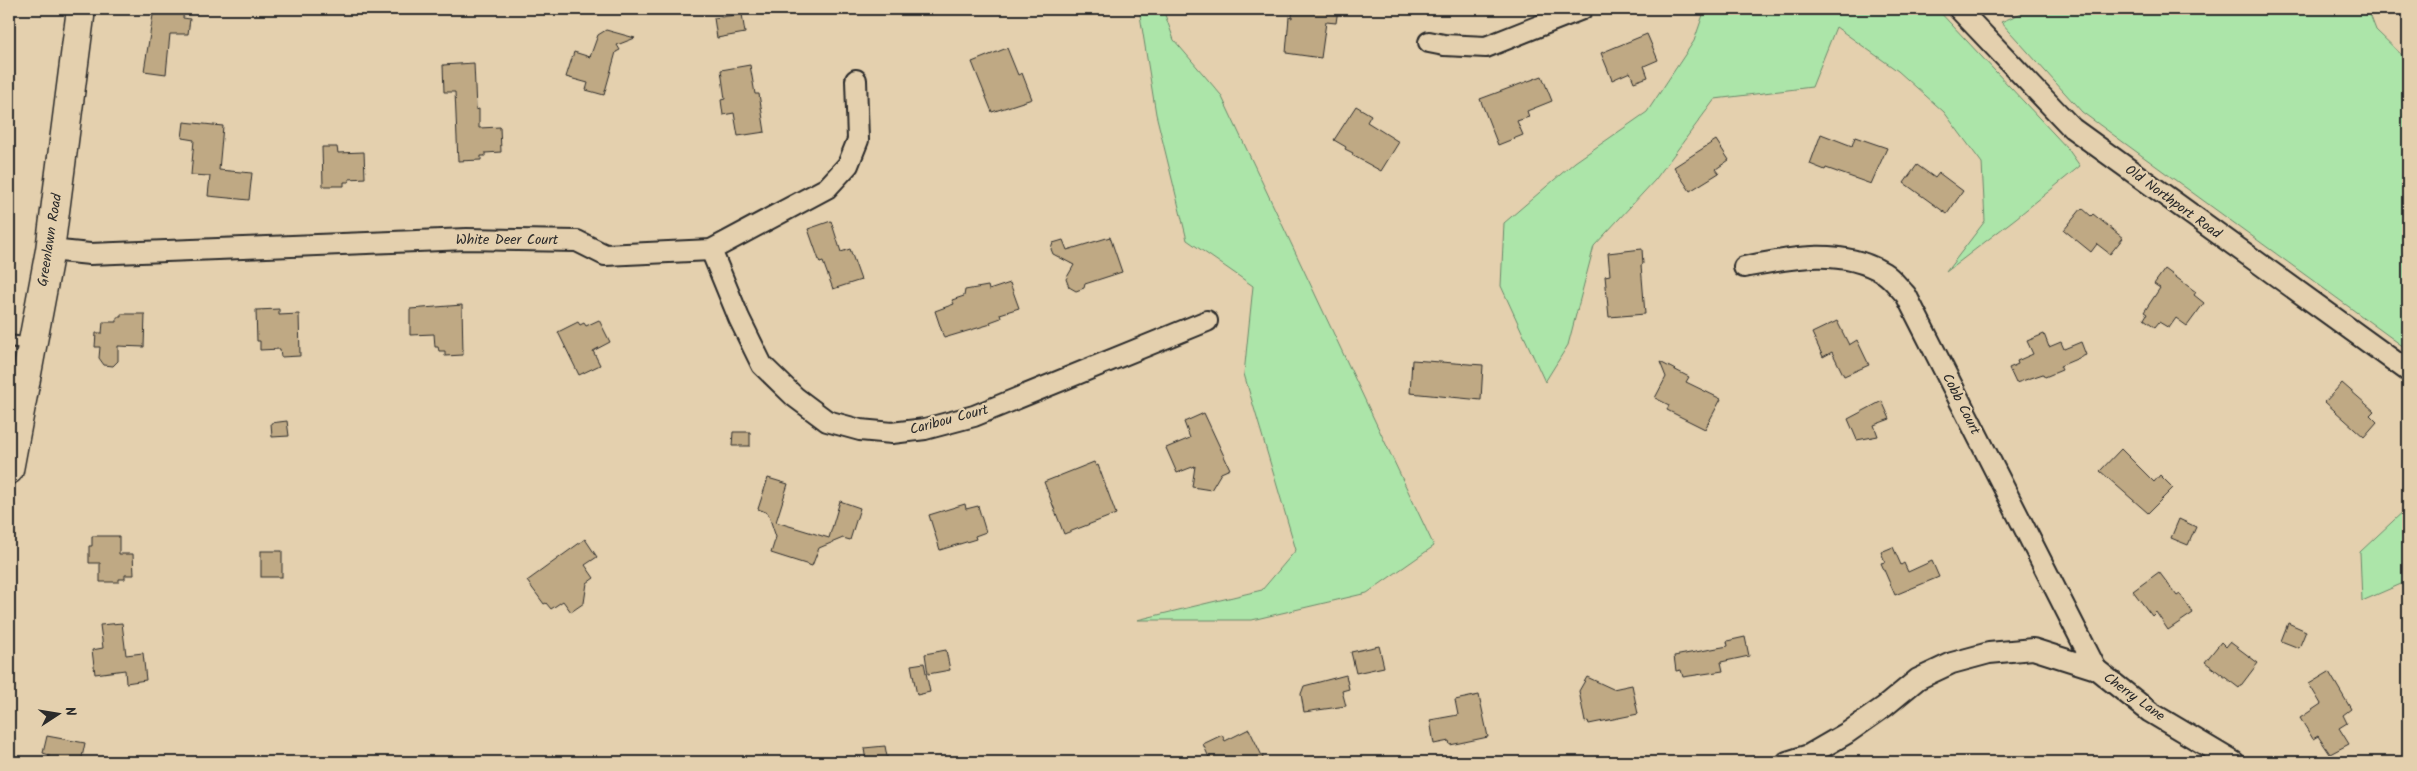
<svg xmlns="http://www.w3.org/2000/svg" width="2417" height="771" font-family="Kalam,sans-serif">
<style>
.green{fill:#ace5a9;stroke:#6c886a}
.building{fill:#bfa984;stroke:#2b2b2b}
.lines{fill:none;stroke-linecap:round;stroke-linejoin:round}
.service-casing{stroke:#2b2b2b;stroke-width:14}
.minor-casing{stroke:#2b2b2b;stroke-width:24}
.secondary-casing{stroke:#2b2b2b;stroke-width:31}
.service{stroke:#e4d0ae;stroke-width:10}
.minor{stroke:#e4d0ae;stroke-width:20}
.secondary{stroke:#e4d0ae;stroke-width:28}
.labels{text-anchor:middle;dominant-baseline:central;stroke-width:4.5;stroke-linejoin:round;paint-order:stroke}
.street-label{font-size:14px;fill:#2b2b2b;stroke:#e4d0ae}
</style>
<rect width="100%" height="100%" fill="#e4d0ae"/>
<filter id="ink" filterUnits="userSpaceOnUse"><feTurbulence type="fractalNoise" baseFrequency=".02" numOctaves="2"/><feDisplacementMap in="SourceGraphic" scale="10" xChannelSelector="R" yChannelSelector="G"/><feConvolveMatrix kernelMatrix="1 2 1 2 8 2 1 2 1" color-interpolation-filters="sRGB"/></filter>
<g filter="url(#ink)">
<g class="green">
<path d="M1139,9H1163L1174,40L1221,95L1434,546L1367,593L1252,620H1137L1262,590L1296,550L1244,374L1253,286L1187,240L1156,114Z"/>
<path d="M1705,9H1937L2068,149L2080,166L2016,218L1946,272L1985,221L1982,163L1944,112L1898,71L1836,27L1812,87L1715,99L1655,180L1594,246L1568,345L1545,382L1501,286L1504,223L1575,162L1647,112L1694,41Z"/>
<path d="M2031,9H2368L2376,30L2408,61V350L2082,112L2001,22Z"/>
<path d="M2408,507V581L2362,601L2360,552Z"/>
</g>
<g class="building">
<path d="M154,9H184L183,18L190,19L188,34H170L166,74L144,71Z"/>
<path d="M1293,9H1338L1336,23L1326,22L1321,58L1286,53L1289,17L1292,18Z"/>
<path d="M742,14L745,33L717,38L714,18Z"/>
<path d="M606,30L635,38L617,45L620,50L616,52L604,95L586,90L588,83L566,77L574,52L590,57L598,35Z"/>
<path d="M1647,34L1658,60L1644,66L1648,77L1634,82L1630,72L1612,80L1601,53Z"/>
<path d="M1007,48L1018,75L1022,73L1032,99L992,112L972,62Z"/>
<path d="M474,63L476,110L479,109V128L500,127L501,152L485,153V156H481V160L458,161L455,92H444L443,65Z"/>
<path d="M750,65L755,94H759L765,132L738,136L734,113L723,115L721,100L725,99L721,70Z"/>
<path d="M1542,76L1552,101L1527,111L1529,117L1517,121L1523,135L1498,145L1480,99Z"/>
<path d="M1356,106L1371,115L1367,122L1399,142L1381,171L1352,155L1353,153L1345,149L1346,147L1334,140Z"/>
<path d="M184,122L223,126L219,170L252,173L249,200L208,196L210,176L191,175L194,140L182,138Z"/>
<path d="M1821,134L1852,146L1855,137L1887,148L1871,184L1826,168L1825,170L1810,164Z"/>
<path d="M1716,140L1729,160L1716,169L1719,173L1690,191L1674,167Z"/>
<path d="M322,147H337L338,153L364,152L365,178L349,179V182H344V186H323Z"/>
<path d="M1917,165L1935,178L1939,173L1963,191L1947,214L1904,183Z"/>
<path d="M2082,208L2091,216L2093,214L2123,238L2110,254L2097,244L2091,252L2064,230Z"/>
<path d="M831,221L841,252L850,249L861,280L833,289L823,262L820,263L808,229Z"/>
<path d="M1110,237L1122,272L1085,284L1084,288L1076,291L1069,287L1066,279L1074,265L1053,254L1051,249L1053,243L1063,240L1067,250Z"/>
<path d="M1642,249L1643,264L1641,265L1645,314L1609,317L1605,276L1610,275L1608,253Z"/>
<path d="M2165,269L2196,292L2194,295L2204,303L2187,326L2176,318L2169,328L2159,322L2155,327L2144,319L2147,314L2144,312L2160,288L2154,284Z"/>
<path d="M1010,283L1019,308L1000,314L1001,318L990,322L991,324L944,338L935,311L954,304L952,300L964,296L965,290L988,286L989,290Z"/>
<path d="M462,305L463,355L445,356V351H439L438,347H435L434,334L410,335V309Z"/>
<path d="M279,309V315L299,314L300,356L281,357L280,349L260,350V341H257L256,310Z"/>
<path d="M121,314H145L144,347L118,346V361L113,366L104,365L99,358L100,347H95L96,333H102L103,322H117V317H121Z"/>
<path d="M599,320L610,342L593,351L600,365L579,375L558,332L578,322L580,325L584,323L586,326Z"/>
<path d="M1837,321L1849,345L1857,340L1869,365L1844,376L1832,352L1823,357L1812,333Z"/>
<path d="M2044,334L2049,347L2061,342L2064,349L2081,342L2086,355L2060,366L2062,370L2045,377L2043,374L2016,383L2009,368L2018,364L2017,361L2033,354L2027,341Z"/>
<path d="M1412,360L1483,365L1481,400L1410,393Z"/>
<path d="M1660,362L1689,377L1686,382L1721,399L1705,429L1667,410L1669,405L1655,398L1666,377Z"/>
<path d="M2342,383L2374,411L2370,415L2377,422L2364,437L2325,402Z"/>
<path d="M1882,401L1890,419L1874,425L1878,436L1857,440L1848,419Z"/>
<path d="M1204,413L1230,469L1221,473L1211,490L1192,487L1195,466L1177,473L1166,448L1190,438L1184,422Z"/>
<path d="M287,421L289,436L272,437L271,423Z"/>
<path d="M733,432H750V446H732Z"/>
<path d="M2121,449L2154,482L2160,475L2173,488L2148,513L2100,471Z"/>
<path d="M1094,462L1096,466L1098,465L1116,514L1064,534L1044,482Z"/>
<path d="M768,478L788,484L776,522L829,538L840,501L860,508L850,540L843,538L819,548L812,566L771,553L776,537L768,513L758,509Z"/>
<path d="M965,504L966,509L978,506L986,532L975,536L976,539L940,550L929,515Z"/>
<path d="M2179,519L2196,527L2188,545L2171,538Z"/>
<path d="M92,536H119V554H133L134,575H125V579H119V582H100V563H89V546H92Z"/>
<path d="M585,539L597,557L585,565L594,578L587,583L584,603L571,612L563,601L551,609L546,603L544,604L527,581Z"/>
<path d="M1893,547L1901,565L1904,563L1908,572L1932,561L1939,577L1895,595L1881,563L1885,562L1881,552Z"/>
<rect x="261" y="551" width="21" height="26"/>
<path d="M2159,572L2177,596L2180,594L2193,613L2168,630L2156,612L2152,616L2133,591Z"/>
<path d="M122,623L126,655L143,653L146,680L126,683L125,670L95,674L92,650L103,648L100,625Z"/>
<path d="M2288,623L2306,631L2299,648L2281,641Z"/>
<path d="M1745,637L1749,656L1721,662L1723,671L1683,677L1681,670L1676,671L1674,656L1728,646L1727,641Z"/>
<path d="M2221,642L2226,647L2230,642L2258,663L2239,688L2205,662Z"/>
<path d="M1379,646L1384,667L1356,673L1351,652Z"/>
<path d="M946,650L950,670L928,674L925,654Z"/>
<path d="M924,663L930,692L917,695L911,665Z"/>
<path d="M2329,672L2351,709L2343,715L2347,723L2339,728L2349,744L2330,754L2318,736L2313,739L2300,718L2321,704L2309,684Z"/>
<path d="M1346,675L1349,689L1342,691L1346,706L1304,712L1301,694L1304,686Z"/>
<path d="M1587,677L1613,689L1632,685L1638,714L1589,724L1588,721L1585,722L1579,691Z"/>
<path d="M1479,695L1488,737L1450,745L1449,741L1434,744L1430,720L1458,715L1455,700Z"/>
<path d="M1249,729L1265,762H1211L1203,744L1222,735L1225,741Z"/>
<path d="M47,736L85,743L81,762H48L49,755L43,753Z"/>
<path d="M885,746L888,762H866L864,748Z"/>
</g>
<g class="lines">
<defs>
<path id="service" d="M9,341L31,344"/>
<g id="minor">
<path d="M1959,9L2072,128L2408,371"/>
<path d="M1429,42L1444,45L1486,47L1582,9"/>
<path d="M50,250L90,254L467,239L577,241L605,255L711,250L827,188L848,165L858,140L856,80"/>
<path d="M711,250L739,318L762,365L795,397L827,421L860,430L892,433L925,429L974,416L1207,321"/>
<path d="M1744,267C1790,258 1841,247 1884,273C1892,278 1899,288 1906,295L2096,669"/>
<path d="M1787,762L1809,755L1847,733L1884,707L1918,679L1952,663L1989,653L2033,649L2096,669L2150,712L2234,762"/>
</g>
<path id="secondary" d="M9,470L50,250L81,9"/>
</defs>
<use href="#service" class="service-casing"/>
<use href="#minor" class="minor-casing"/>
<use href="#secondary" class="secondary-casing"/>
<use href="#service" class="service"/>
<use href="#minor" class="minor"/>
<use href="#secondary" class="secondary"/>
</g>
</g>
<g class="labels">
<g class="street-label">
<text transform="translate(2173 202) rotate(36)">Old Northport Road</text>
<text transform="translate(50 240) rotate(-81)">Greenlawn Road</text>
<text x="507" y="240">White Deer Court</text>
<text transform="translate(1961 404) rotate(63)">Cobb Court</text>
<text transform="translate(949 420) rotate(-15)">Caribou Court</text>
<text transform="translate(2134 697) rotate(36)">Cherry Lane</text>
</g>
</g>
<rect width="2417" height="771" fill="none" stroke="#e4d0ae" stroke-width="30"/>
<rect x="15" y="15" width="2387" height="741" fill="none" stroke="#2b2b2b" stroke-width="2" filter="url(#ink)"/>
<g transform="translate(58 714) rotate(78)" stroke="#e4d0ae" stroke-width="4" paint-order="stroke">
<path d="M0-4L9 19L0 12L-9 19Z" fill="#2b2b2b"/>
<text y="-8" font-size="14" font-weight="bold" text-anchor="middle" fill="#2b2b2b">N</text>
</g>
</svg>
